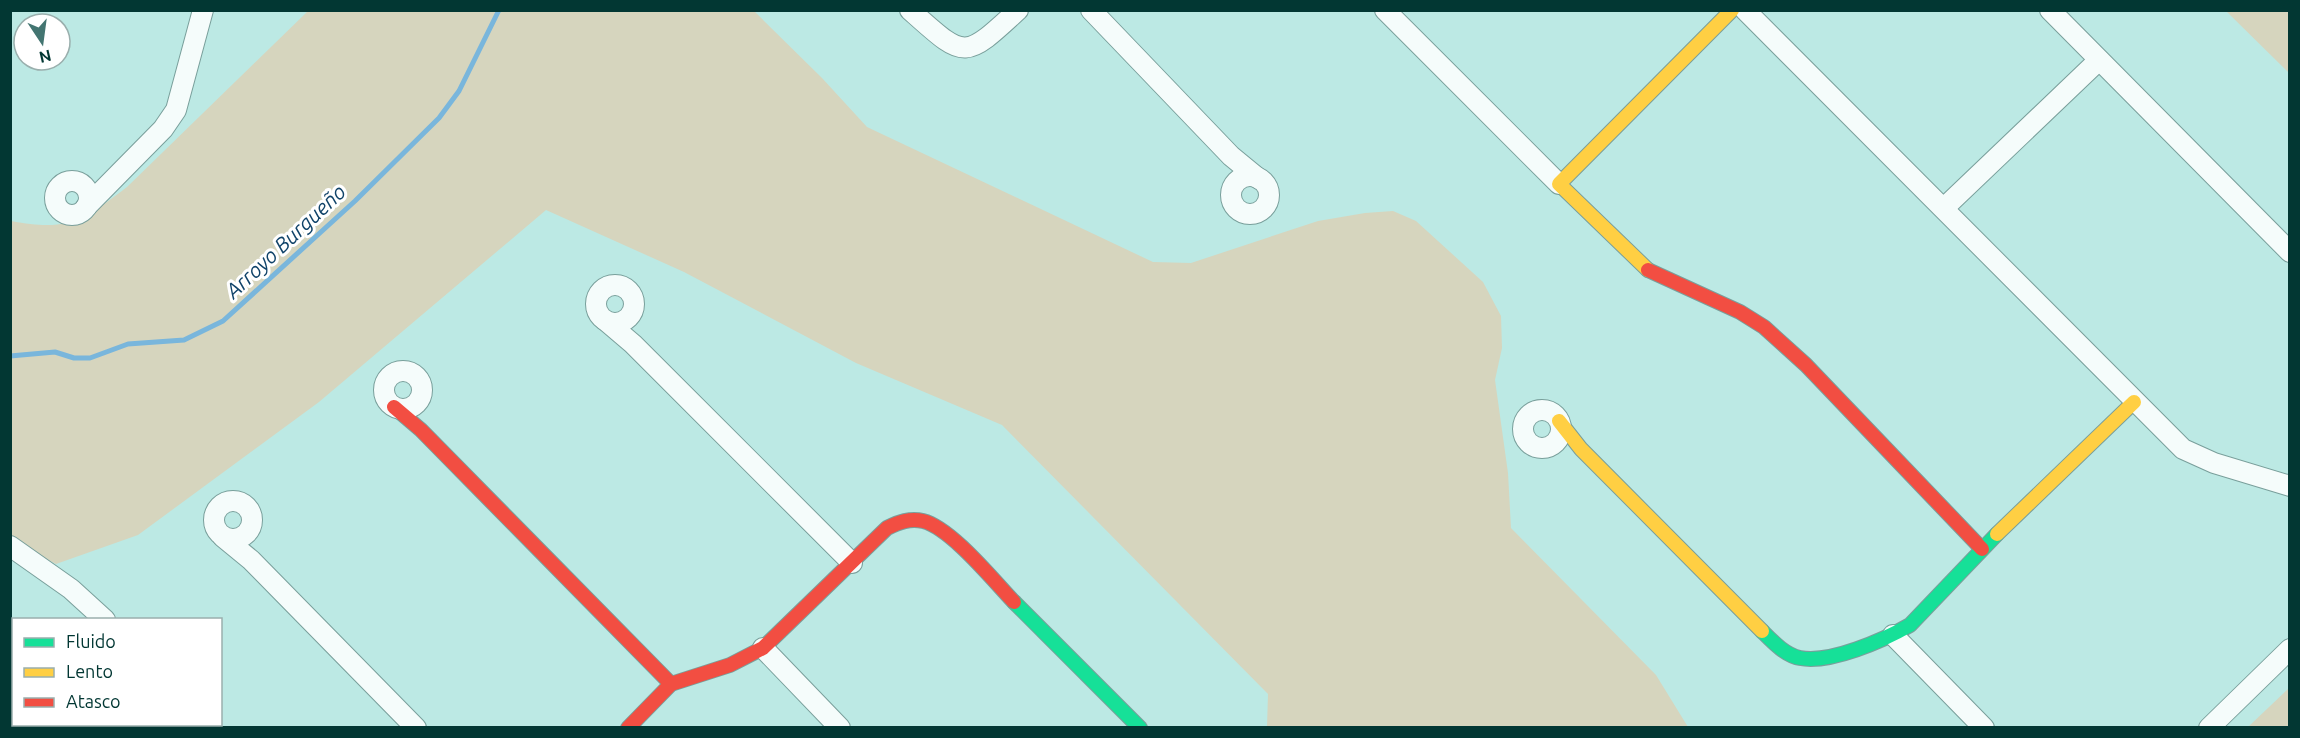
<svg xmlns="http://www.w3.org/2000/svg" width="2300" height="738" font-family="Ubuntu,sans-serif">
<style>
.green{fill:#d6d5be}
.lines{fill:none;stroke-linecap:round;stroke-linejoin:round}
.stream{stroke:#79b6dc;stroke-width:5}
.street-casing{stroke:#799f9b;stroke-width:22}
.fast-casing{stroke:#799f9b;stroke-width:16}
.slow-casing{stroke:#799f9b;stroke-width:16}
.jam-casing{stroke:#799f9b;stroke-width:16}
.street{stroke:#f5fcfb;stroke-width:20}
.fast{stroke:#16e098;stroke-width:14}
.slow{stroke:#ffcf43;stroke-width:14}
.jam{stroke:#f24e42;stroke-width:14}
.labels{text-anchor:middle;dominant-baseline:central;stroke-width:6;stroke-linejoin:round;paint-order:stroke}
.water-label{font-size:21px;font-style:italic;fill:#104369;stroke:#fff}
</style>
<rect width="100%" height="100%" fill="#bce9e4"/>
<g class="green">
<path d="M308,11H754L822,78L867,127L1153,262L1191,263L1318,221L1365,213L1393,211L1416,221L1483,282L1501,316L1502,348L1495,380L1508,473L1511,528L1656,675L1688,727H1267L1268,694L1002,425L856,363L684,272L546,210L319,402L138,535L56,564L32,552L11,536V221C68,232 82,221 127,187Z"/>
<path d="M2226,11H2289V73Z"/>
<path d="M2289,688V727H2248Z"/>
<path d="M11,691L13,694L14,724L42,725L45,727H11Z"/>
</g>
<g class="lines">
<g class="stream">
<path d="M10,356L55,352L74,358H90L128,344L184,340L223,321L355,201L439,118L459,91L499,10"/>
<path d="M10,670L14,674"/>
<path d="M46,724L48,728"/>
</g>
<defs>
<g id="street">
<path d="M910,10C965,59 963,61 1018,10"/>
<path d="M1091,10L1231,156L1259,179"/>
<path d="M1385,10L1559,184"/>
<path d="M1745,10L2183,449L2214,463L2290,486"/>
<path d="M2050,10L2290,252"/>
<circle cx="1250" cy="195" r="19"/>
<circle cx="72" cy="198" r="17"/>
<path d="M86,207L163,129L176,110L203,10"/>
<path d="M1944,208L2099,60"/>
<circle cx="615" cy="304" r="19"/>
<path d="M606,321L633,344L852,563"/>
<circle cx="403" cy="390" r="19"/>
<circle cx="1542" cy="429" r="19"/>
<circle cx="233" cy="520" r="19"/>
<path d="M223,537L251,560L416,728"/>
<path d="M10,546L71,589L105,620"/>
<path d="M1893,635L1984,728"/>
<path d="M763,648L840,728"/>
<path d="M186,724L189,728"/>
<path d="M2209,728L2290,649"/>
</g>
<g id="fast">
<path d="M1014,602L1140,728"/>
<path d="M1762,631C1773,642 1785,655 1800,658C1830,664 1884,640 1910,625L1997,534"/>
</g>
<g id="slow">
<path d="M1648,270L1559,184L1732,10"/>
<path d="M1559,421L1581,449L1762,631"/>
<path d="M1997,534L2134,402"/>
</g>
<g id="jam">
<path d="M1648,270L1740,312L1764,327L1806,365L1982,549"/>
<path d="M394,407L421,430L671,684"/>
<path d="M628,728L671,684L730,665L763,648L887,528C899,522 910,518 923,521C951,528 993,580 1014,602"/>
</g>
</defs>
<use href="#street" class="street-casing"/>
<use href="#fast" class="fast-casing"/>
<use href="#slow" class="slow-casing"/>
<use href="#jam" class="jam-casing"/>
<use href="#street" class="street"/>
<use href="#fast" class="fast"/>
<use href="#slow" class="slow"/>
<use href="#jam" class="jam"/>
</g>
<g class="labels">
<g class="water-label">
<text transform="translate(285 241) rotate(-43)">Arroyo Burgueño</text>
</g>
</g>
<rect width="2300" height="738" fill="none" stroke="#023733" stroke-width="24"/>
<rect x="12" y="618" width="210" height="108" fill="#ffffff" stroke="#9aafad" stroke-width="1.5"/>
<rect x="24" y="638" width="30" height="9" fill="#16e098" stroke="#9aafad" stroke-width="1.5"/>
<text x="66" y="648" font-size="18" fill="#023733">Fluido</text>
<rect x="24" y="668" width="30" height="9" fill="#ffcf43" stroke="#9aafad" stroke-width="1.5"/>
<text x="66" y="678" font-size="18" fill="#023733">Lento</text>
<rect x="24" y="698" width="30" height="9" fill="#f24e42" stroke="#9aafad" stroke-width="1.5"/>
<text x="66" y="708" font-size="18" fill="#023733">Atasco</text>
<g transform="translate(42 42) rotate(167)"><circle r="28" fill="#ffffff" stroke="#9aafad" stroke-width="1.5"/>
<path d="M0-4.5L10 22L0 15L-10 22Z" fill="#437571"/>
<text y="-9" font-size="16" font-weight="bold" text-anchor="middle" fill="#023733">N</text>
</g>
</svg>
